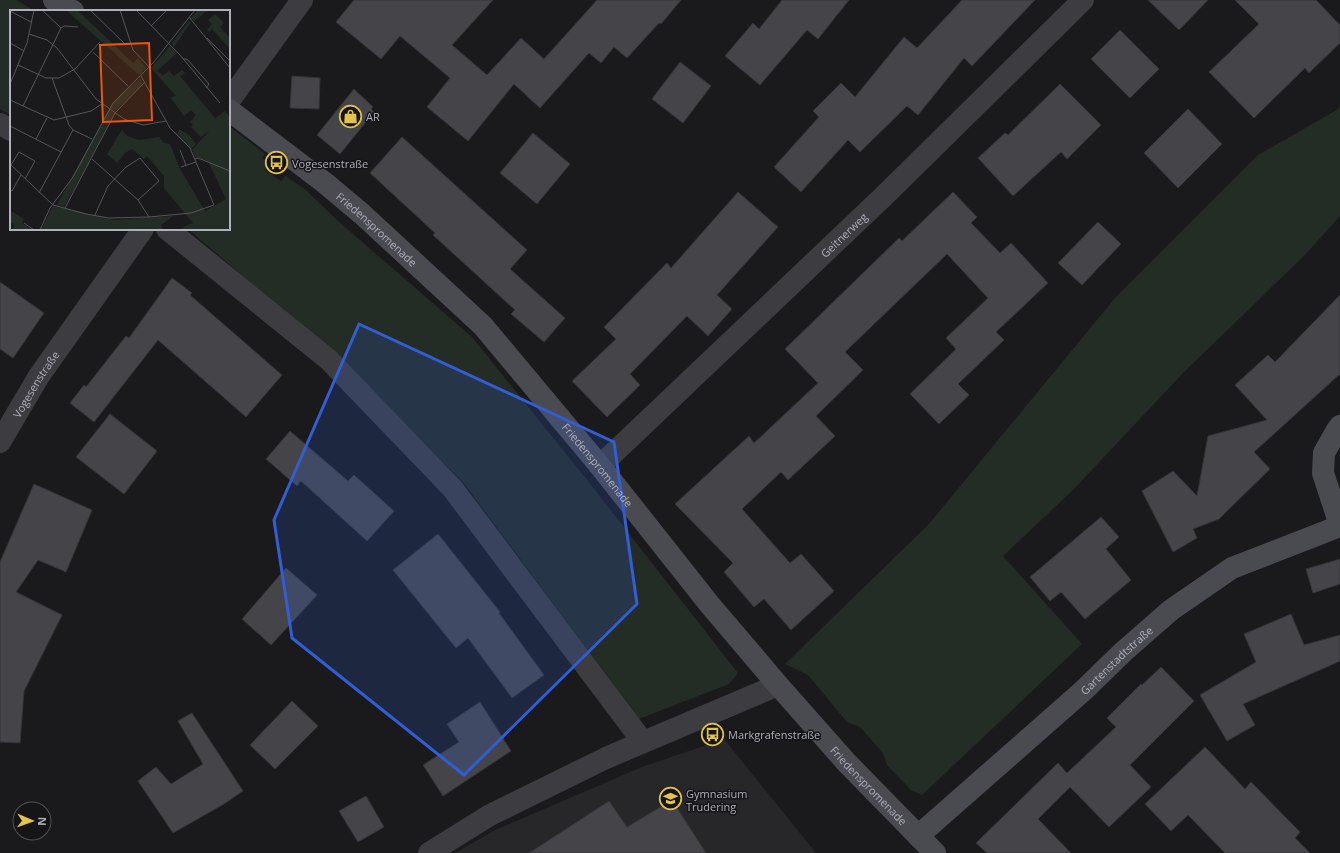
<svg xmlns="http://www.w3.org/2000/svg" width="1340" height="853" font-family="'Open Sans',sans-serif">
<style>
.built{fill:#272629}
.green{fill:#242c26}
.building{fill:#454549;stroke:#353438}
.lines{fill:none;stroke-linecap:round;stroke-linejoin:round}
.street{stroke:#3c3c41;stroke-width:22}
.secondary{stroke:#4a4a51;stroke-width:22}
.marked{fill:#335dd4;fill-opacity:0.2;stroke:#335dd4;stroke-width:3;stroke-linejoin:round}
.labels{text-anchor:middle;dominant-baseline:central;stroke-width:3;stroke-linejoin:round;paint-order:stroke}
.poi-label{font-size:11px;fill:#aeb0ba;stroke:#151517;text-anchor:start}
.street-label{font-size:11px;fill:#aeb0ba;stroke:#151517}
.inset-road{fill:none;stroke:#55565b;stroke-width:1}
.view{fill:#e8590c;fill-opacity:0.15;stroke:#e8590c;stroke-width:2}
.inset-edge{fill:none;stroke:#aeb0ba;stroke-width:2}
</style>
<rect width="100%" height="100%" fill="#1a1a1c"/>
<path class="built" d="M724,739L816,853H455L495,830L642,767Z"/>
<g class="green">
<path d="M0,0H16L35,11H11V115L0,109Z"/>
<path d="M1340,107V216L1304,256L1184,372L1073,490L1003,556L1082,644L922,795L911,790L887,765L883,753L860,727L847,722L808,675L785,664L929,524L1115,298L1258,155L1335,111Z"/>
<path d="M229,126L265,154L262,158L269,163L265,170L281,181L286,176L306,190L338,221L472,337L587,480L738,673L729,684L639,719L463,482L334,354L188,229H229Z"/>
</g>
<g class="building">
<path d="M354,0H493L452,45L487,75L521,38L544,59L597,0H681L661,24L659,23L627,58L614,47L601,63L589,53L540,108L514,84L468,141L427,107L450,78L400,36L381,59L336,22Z"/>
<path d="M782,0H849L818,39L807,30L760,85L725,56L753,23L759,29Z"/>
<path d="M962,0H1035L972,66L964,58L918,115L907,106L860,152L848,140L801,192L774,167L819,117L813,111L841,83L855,97L904,37L917,48Z"/>
<path d="M1148,0H1208L1179,30Z"/>
<path d="M1235,0H1316L1340,25V43L1309,73L1305,68L1254,118L1209,72L1259,24Z"/>
<path d="M1120,30L1159,69L1130,98L1091,59Z"/>
<path d="M680,62L711,86L683,123L652,99Z"/>
<path d="M292,76L320,78L319,109L290,108Z"/>
<path d="M1060,84L1101,125L1067,159L1061,152L1013,196L978,158L1005,133L1008,135Z"/>
<path d="M354,89L373,107L371,109L374,112L340,154L317,135Z"/>
<path d="M1188,109L1222,144L1178,188L1144,153Z"/>
<path d="M533,133L570,164L537,204L500,173Z"/>
<path d="M402,137L527,250L510,269L565,318L544,342L511,314L515,310L433,235L435,233L370,173Z"/>
<path d="M738,192L778,227L717,295L732,309L708,336L687,316L630,374L640,385L607,417L572,381L616,339L604,327L667,263L671,268Z"/>
<path d="M953,192L977,217L971,223L1000,253L1011,243L1048,283L996,332L1004,340L958,384L969,395L939,424L910,394L956,349L946,338L988,298L947,254L845,352L863,370L816,416L835,436L788,480L781,472L742,509L790,563L801,554L834,591L791,630L764,599L754,607L724,572L733,563L675,504L749,436L754,443L818,383L785,349L899,238L902,241Z"/>
<path d="M1098,222L1121,244L1082,285L1058,263Z"/>
<path d="M172,278L192,293L190,295L282,375L246,417L158,340L94,422L70,403L84,385L86,387L126,336L129,338Z"/>
<path d="M0,282L44,313L13,358L0,349Z"/>
<path d="M1340,295V374L1254,452L1270,469L1219,519L1193,529L1197,538L1173,552L1142,491L1173,471L1197,496L1208,436L1267,420L1235,385L1268,355L1275,362Z"/>
<path d="M110,414L157,451L124,494L76,457Z"/>
<path d="M290,431L348,481L354,475L394,511L367,541L301,481L297,486L266,459Z"/>
<path d="M34,484L92,510L66,572L38,560L16,592L62,615L24,691L20,743L0,742V562Z"/>
<path d="M1101,517L1119,537L1106,549L1131,580L1085,619L1061,592L1050,601L1030,577Z"/>
<path d="M438,534L500,612L499,613L544,675L512,698L468,638L456,648L393,570Z"/>
<path d="M1340,559V584L1313,593L1306,569Z"/>
<path d="M286,568L317,595L271,645L242,619Z"/>
<path d="M1291,614L1304,645L1340,635V661L1243,704L1255,725L1227,741L1200,695L1256,662L1244,634Z"/>
<path d="M1161,667L1194,701L1130,765L1151,787L1109,827L1070,787L1038,819L1071,853H987L976,843L1058,763L1067,773L1116,727L1107,718L1141,684L1142,685Z"/>
<path d="M292,701L318,726L275,769L250,745Z"/>
<path d="M480,702L511,751L443,796L423,765L459,742L447,724Z"/>
<path d="M192,713L243,791L224,804L173,833L138,781L156,767L171,784L203,764L178,721Z"/>
<path d="M1205,747L1245,789L1251,782L1300,832L1295,838L1310,853H1225L1188,815L1171,831L1145,804Z"/>
<path d="M366,796L384,827L358,842L339,811Z"/>
<path d="M672,800L706,853H529L609,801L627,827Z"/>
</g>
<g class="lines">
<g class="street">
<path d="M229,101L302,0"/>
<path d="M0,124L11,130"/>
<path d="M167,229L329,360L453,489L643,742"/>
<path id="s1" d="M0,442L39,376L143,229"/>
<path id="s2" d="M600,466L885,195L1083,0"/>
<path d="M429,853L490,815L606,758L778,685"/>
</g>
<g class="secondary">
<path d="M54,0L73,11"/>
<path id="s3" d="M229,110L325,183L362,214L483,326L600,466L710,605L778,685L847,763L935,853"/>
<path d="M1340,426L1337,430L1324,453L1323,473L1340,525"/>
<path id="s4" d="M918,836L1084,690L1123,652L1171,610L1232,568L1340,526"/>
</g>
</g>
<path class="marked" d="M359,324L614,442L637,604L464,775L292,638L274,520Z"/>
<defs>
<symbol id="shop-ring" viewBox="-11 -11 22 22"><circle r="9.5" fill="#151517" stroke="#e1c34d" stroke-width="1.5"/><path d="M-5-2.5h2.3a2.7 3.5 0 0 1 5.4 0H5L5.5 6h-11ZM-1.5-2.5h3a1.5 2.3 0 0 0-3 0Z" fill="#e1c34d"/></symbol>
<symbol id="bus-ring" viewBox="-11 -11 22 22"><circle r="9.5" fill="#151517" stroke="#e1c34d" stroke-width="1.5"/><path d="M-5-6H5V4H4V6H2V4H-2V6H-4V4H-5ZM-3.5-4V0h7V-4ZM-3.5 1.2v1.5H-2V1.2ZM2 1.2v1.5H3.5V1.2Z" fill="#e1c34d"/></symbol>
<symbol id="school-ring" viewBox="-11 -11 22 22"><circle r="9.5" fill="#151517" stroke="#e1c34d" stroke-width="1.5"/><path d="M0-5L7-2L0 1L-7-2ZM-4 1L0 2.5L4 1V4Q0 6-4 4Z" fill="#e1c34d"/></symbol>
</defs>
<g fill-rule="evenodd">
<use href="#shop-ring" x="338" y="104" width="25" height="25"/>
<use href="#bus-ring" x="264" y="150" width="25" height="25"/>
<use href="#bus-ring" x="700" y="722" width="25" height="25"/>
<use href="#school-ring" x="658" y="786" width="25" height="25"/>
</g>
<g class="labels">
<g class="poi-label">
<text x="366" y="116">AR</text>
<text x="292" y="163">Vogesenstraße</text>
<text x="728" y="734">Markgrafenstraße</text>
<text x="686" y="793">Gymnasium<tspan x="686" dy="13">Trudering</tspan></text>
</g>
<g class="street-label">
<text stroke="none"><textPath href="#s3" startOffset="190">Friedenspromenade</textPath></text>
<text stroke="none"><textPath href="#s2" startOffset="336">Geitnerweg</textPath></text>
<text stroke="none"><textPath href="#s1" startOffset="68">Vogesenstraße</textPath></text>
<text stroke="none"><textPath href="#s3" startOffset="514">Friedenspromenade</textPath></text>
<text stroke="none"><textPath href="#s4" startOffset="265">Gartenstadtstraße</textPath></text>
<text stroke="none"><textPath href="#s3" startOffset="934">Friedenspromenade</textPath></text>
</g>
</g>
<g transform="translate(10 10)">
<rect width="220" height="220" fill="#1a1a1c"/>
<path d="M56,0H67L123,53L128,48L136,58L129,65ZM188,0H198L184,11L181,8ZM205,4L214,13L210,17L220,28V39L202,19L199,22L197,20L202,14L198,10ZM179,11L181,12L164,37L162,33ZM160,36L167,43L147,61L153,65L159,61L164,66L172,60L175,63L170,66L205,108L215,101L220,107V220H167L183,213L154,178V166L137,146L134,149L122,139L115,143L107,153L97,144L112,120L117,126L129,130L149,127L154,133L160,134L170,159L195,201L216,189L198,151L185,147L182,140L200,120L191,127L181,117L183,115L180,112L186,105L181,100L174,106L160,87L166,86L141,58ZM131,68L133,74L105,101L100,98L111,84ZM99,99L104,103L81,148L54,197L47,195ZM169,119L179,125L186,134L181,139L164,121L168,123ZM43,196L104,210L163,206L151,215L153,220H31ZM0,200L14,209L12,213L22,220H3L4,214L0,213Z" fill="#242c26"/>
<path class="inset-road" d="M80,0L115,34H120M110,0L123,40L139,57M126,0L170,45L210,93M0,1L21,12M179,7L220,58M141,16L157,0M51,18L54,16L68,17M19,24L37,30L47,38L86,89L114,109L133,115L156,111M197,28L220,51M0,33L14,41M83,42L118,76M173,49H177L199,74L196,78M8,55L36,68H49L65,59L90,32M42,68L59,115L63,120L82,129M0,74L17,33L24,0M0,90L44,110L81,101L92,94M13,96L51,18L32,0M0,116L51,142M26,129L37,108M170,140L176,155M82,149L128,190L139,207M185,149L188,148L220,161M0,154L43,195L76,204L99,208L139,207L181,203L204,195L180,138L160,118L131,66M1,155L9,142L25,151L15,169M171,157L186,152M0,180L2,181L11,165M29,183L63,120M55,198L105,103L134,73M85,205L98,176L116,157L130,148L149,171L128,190M14,213L24,220M30,220L40,198L63,167L103,93L143,53L185,0"/>
<path class="view" d="M139,33L142,110L93,112L90,35Z"/>
<rect width="220" height="220" class="inset-edge"/>
</g>
<g transform="translate(32 821) rotate(92)"><circle r="19" fill="#151517" stroke="#525358"/>
<path d="M0-3L7 15L0 10L-7 15Z" fill="#e1c34d"/>
<text y="-6" font-size="11" font-weight="bold" text-anchor="middle" fill="#aeb0ba">N</text>
</g>
</svg>
